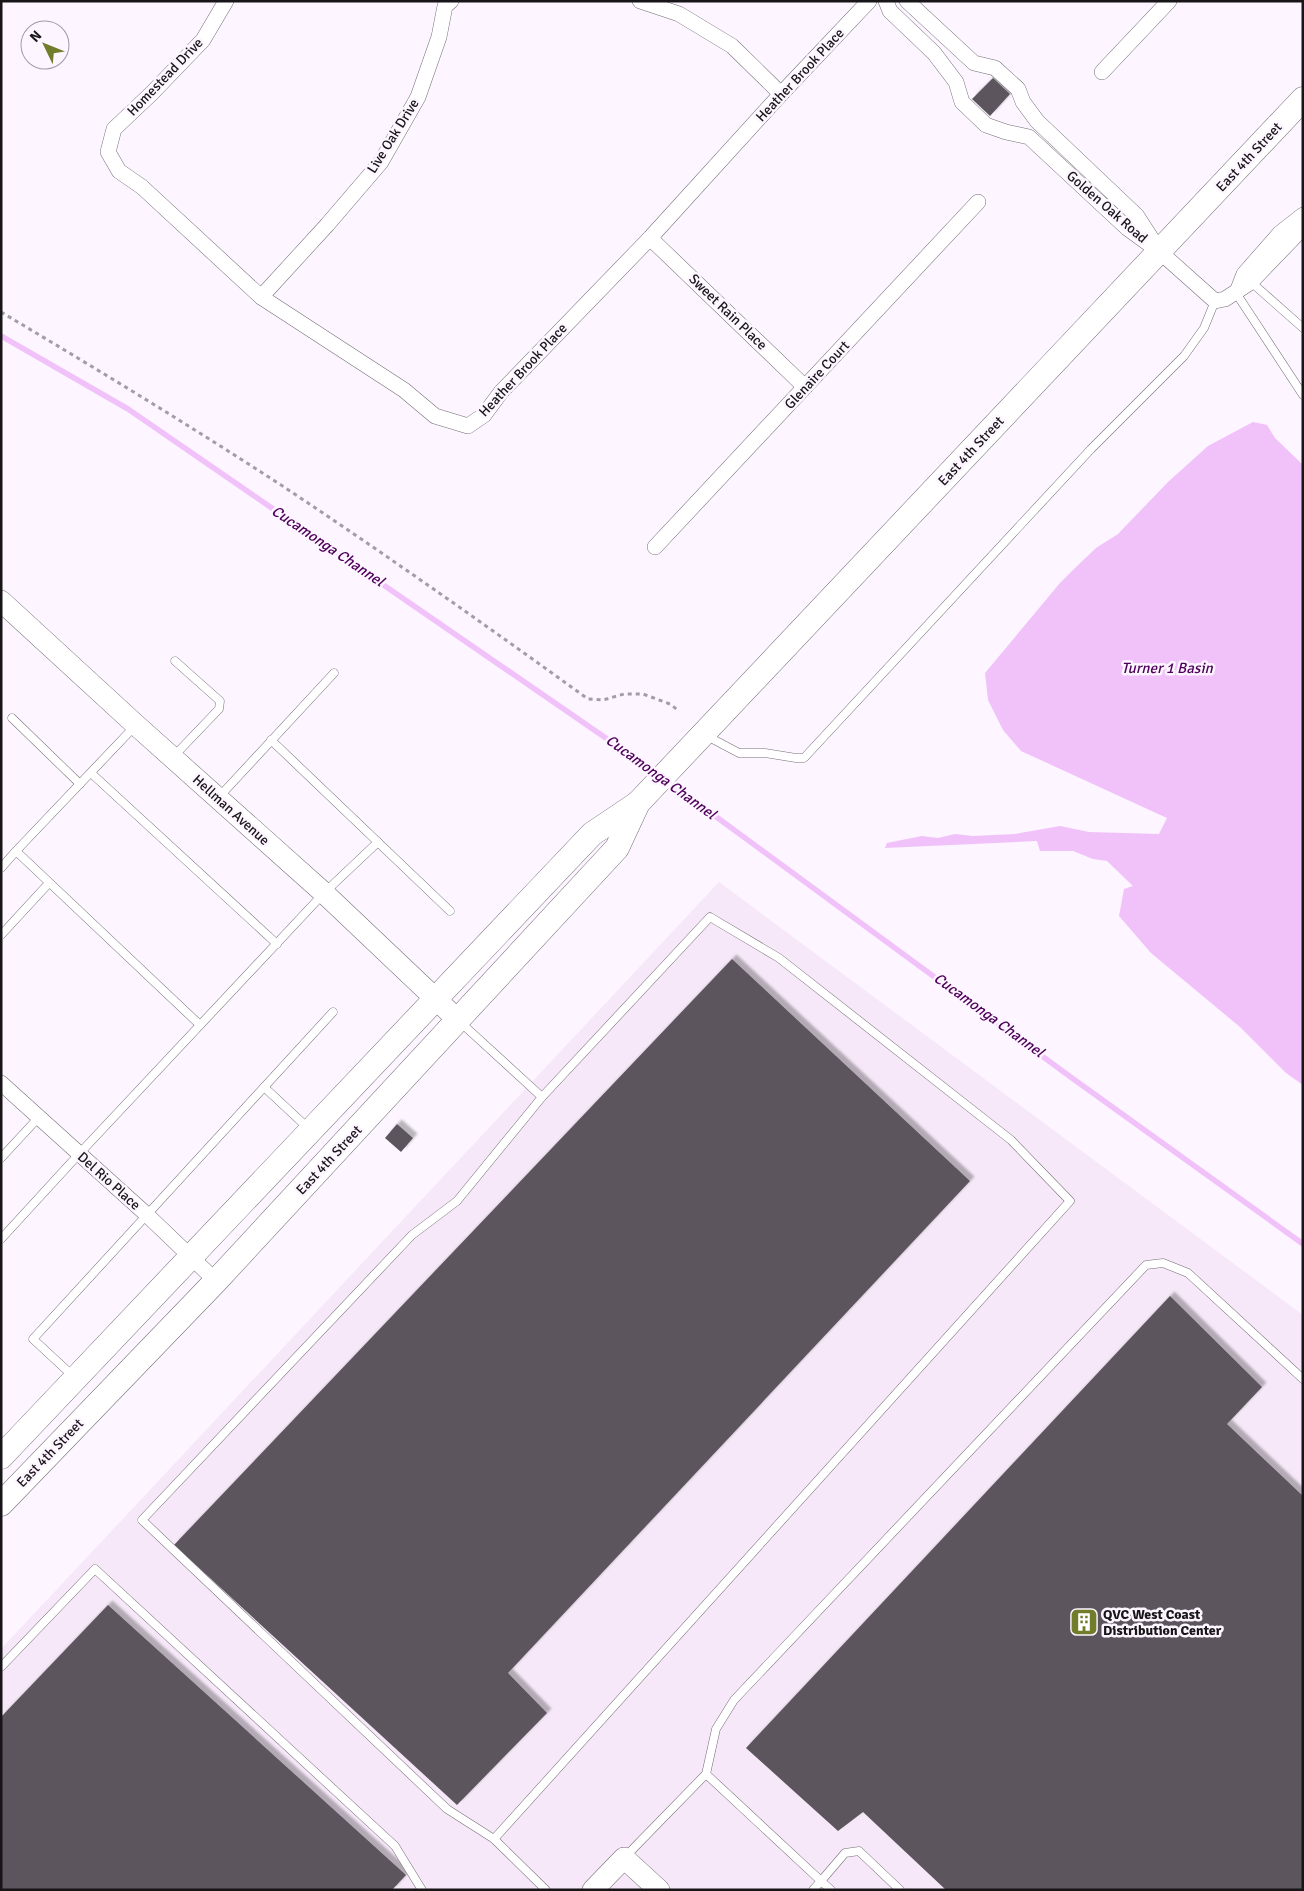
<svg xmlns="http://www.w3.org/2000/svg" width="1304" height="1891" font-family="Signika,sans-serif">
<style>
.built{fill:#f6e8f8}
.water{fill:#f1c1fa}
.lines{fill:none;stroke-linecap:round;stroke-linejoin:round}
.stream{stroke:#f1c1fa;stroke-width:5.5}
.building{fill:#5b555d;filter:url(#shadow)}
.lane-casing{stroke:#756e76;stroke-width:9}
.street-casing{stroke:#756e76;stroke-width:16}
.secondary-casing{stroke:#756e76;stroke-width:22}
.primary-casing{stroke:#756e76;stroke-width:25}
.path{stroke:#a39da4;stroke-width:3;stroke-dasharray:4 4;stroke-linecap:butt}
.lane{stroke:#fff;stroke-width:8}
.street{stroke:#fff;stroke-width:15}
.secondary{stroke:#fff;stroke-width:21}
.primary{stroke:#fff;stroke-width:24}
.labels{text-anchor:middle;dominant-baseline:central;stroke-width:5;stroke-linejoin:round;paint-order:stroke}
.street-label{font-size:14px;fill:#181518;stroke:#fdf5ff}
.poi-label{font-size:14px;font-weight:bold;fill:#181518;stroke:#fdf5ff;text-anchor:start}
.water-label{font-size:15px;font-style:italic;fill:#4e005a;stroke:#fdf5ff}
</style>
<defs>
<filter id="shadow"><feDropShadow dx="4.5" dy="-4.5" stdDeviation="1" flood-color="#0004"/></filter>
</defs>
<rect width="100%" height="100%" fill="#fdf5ff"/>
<path class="built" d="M719,882L1303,1315V1890H1V1649Z"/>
<path class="water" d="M1253,422L1267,425L1275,438L1303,465V1085L1286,1073L1240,1027L1151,953L1119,916L1124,889L1133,886L1107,861L1093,859L1073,851H1040L1037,841L885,848L887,843L922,836L938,838L955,834L973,836L1015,834L1060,826L1089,832L1159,834L1167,818L1021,751L1003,730L988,700L985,673L1060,583L1074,569L1096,548L1118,534L1168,482L1208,446Z"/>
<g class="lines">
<g class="stream">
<path d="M1,336L128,409L658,774"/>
<path d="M666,780L1072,1078L1303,1244"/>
</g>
</g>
<g class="building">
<path d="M993,78L1010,94L990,116L972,99Z"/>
<path d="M732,959L970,1181L508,1673L547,1713L457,1805L174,1545Z"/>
<path d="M397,1124L413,1138L401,1152L385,1138Z"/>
<path d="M1170,1296L1262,1387L1227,1424L1303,1496V1890H946L863,1812L838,1831L746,1748Z"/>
<path d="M108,1605L406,1875L392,1890H1V1717Z"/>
</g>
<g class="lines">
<defs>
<g id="lane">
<path d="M1251,282L1303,328"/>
<path d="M1236,293L1303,395"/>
<path d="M12,718L80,784"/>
<path d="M705,735L739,753H765L796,758H804L1091,449L1184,356L1204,328L1215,301"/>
<path d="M271,740L450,911"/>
<path d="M174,756L219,709L220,701L175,661"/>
<path d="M91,773L277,944"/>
<path d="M219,797L334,673"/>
<path d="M16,851L135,726"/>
<path d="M1,868L16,851L200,1025"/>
<path d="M1,935L49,883"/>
<path d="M459,1021L542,1097L457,1201L412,1235L142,1520L447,1809L494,1839L546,1890"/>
<path d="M264,1087L308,1128"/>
<path d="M1,1158L39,1117"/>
<path d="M1,1239L79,1154L324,893L378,842"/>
<path d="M74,1377L33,1339L333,1012"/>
<path d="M1,1667L95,1569L395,1846L422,1890"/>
<path d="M706,1774L821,1881L813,1890"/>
<path d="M494,1839L1070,1201L1011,1140L779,958L710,917L542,1097"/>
<path d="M626,1856L706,1774L716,1729L734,1700L1146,1265L1163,1263L1188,1273L1303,1379"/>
<path d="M831,1890L821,1881L845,1853L859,1851L900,1890"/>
</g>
<g id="street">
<path d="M226,1L203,40L152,93L114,129L108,152L119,171L142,187L261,297L404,390L435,416L468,426L484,415L501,392L650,238L781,94L869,1"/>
<path d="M640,1L679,14L732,46L781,94"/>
<path d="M886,1L890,11L934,53L956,82L962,102L986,125L1006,132L1029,137L1127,228L1160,252L1215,301L1225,299L1251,282L1303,228"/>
<path d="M907,1L974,63L995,68L1018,89L1023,102L1037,121L1137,216L1155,244"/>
<path d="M1102,72L1169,1"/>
<path d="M650,238L805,387"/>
<path d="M1237,292L1244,274L1280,233L1303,215"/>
<path d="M261,297L327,225L381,162L418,97L439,37L445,6L451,1"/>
<path d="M655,547L978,202"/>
<path d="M1,1083L146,1214L216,1281"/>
</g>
<g id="secondary">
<path d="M1,601L136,725L324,893L459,1021"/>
<path d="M593,1890L624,1858L659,1890"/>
</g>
<g id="primary">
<path d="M1,1457L592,834L638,803L1303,99"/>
<path d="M1,1504L216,1281L617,848L638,803"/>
</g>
</defs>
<use href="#lane" class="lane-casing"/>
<use href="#street" class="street-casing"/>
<use href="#secondary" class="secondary-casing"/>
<use href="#primary" class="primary-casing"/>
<path class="path" d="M1,312C95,368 189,425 281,485C385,554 487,626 588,699L603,700L624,694H643L670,704L679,711"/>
<use href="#lane" class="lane"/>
<use href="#street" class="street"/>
<use href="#secondary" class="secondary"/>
<use href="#primary" class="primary"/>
</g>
<defs>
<symbol id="building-square" viewBox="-11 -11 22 22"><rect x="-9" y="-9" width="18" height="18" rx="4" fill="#717d2a" stroke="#fdf5ff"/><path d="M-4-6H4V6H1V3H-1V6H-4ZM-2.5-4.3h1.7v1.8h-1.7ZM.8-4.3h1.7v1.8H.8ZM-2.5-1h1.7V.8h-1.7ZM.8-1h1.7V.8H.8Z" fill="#fff"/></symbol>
</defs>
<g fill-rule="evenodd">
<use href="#building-square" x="1068" y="1606" width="32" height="32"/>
</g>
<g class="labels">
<g class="street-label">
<text transform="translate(800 75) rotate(-47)">Heather Brook Place</text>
<text transform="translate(165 77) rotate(-46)">Homestead Drive</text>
<text transform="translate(393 136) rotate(-58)">Live Oak Drive</text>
<text transform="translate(1249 157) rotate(-47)">East 4th Street</text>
<text transform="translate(1107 207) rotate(41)">Golden Oak Road</text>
<text transform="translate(728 312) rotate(44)">Sweet Rain Place</text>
<text transform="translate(523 370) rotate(-47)">Heather Brook Place</text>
<text transform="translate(817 375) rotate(-47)">Glenaire Court</text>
<text transform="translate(971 451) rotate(-47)">East 4th Street</text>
<text transform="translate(231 810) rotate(42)">Hellman Avenue</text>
<text transform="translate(329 1160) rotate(-47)">East 4th Street</text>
<text transform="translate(109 1181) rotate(42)">Del Rio Place</text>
<text transform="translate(50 1453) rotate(-46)">East 4th Street</text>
</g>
<g class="poi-label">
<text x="1103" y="1614">QVC West Coast<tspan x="1103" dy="16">Distribution Center</tspan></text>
</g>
<g class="water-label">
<text transform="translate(328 546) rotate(34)">Cucamonga Channel</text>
<text x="1167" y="668">Turner 1 Basin</text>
<text transform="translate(661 777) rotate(36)">Cucamonga Channel</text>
<text transform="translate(989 1015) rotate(36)">Cucamonga Channel</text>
</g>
</g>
<rect width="1304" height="1891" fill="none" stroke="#181518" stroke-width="5"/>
<g transform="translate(45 45) rotate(313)"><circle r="24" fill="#fdf5ff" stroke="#a19ba3"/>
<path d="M0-4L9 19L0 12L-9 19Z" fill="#717d2a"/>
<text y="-8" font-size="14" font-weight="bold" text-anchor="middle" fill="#181518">N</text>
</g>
</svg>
